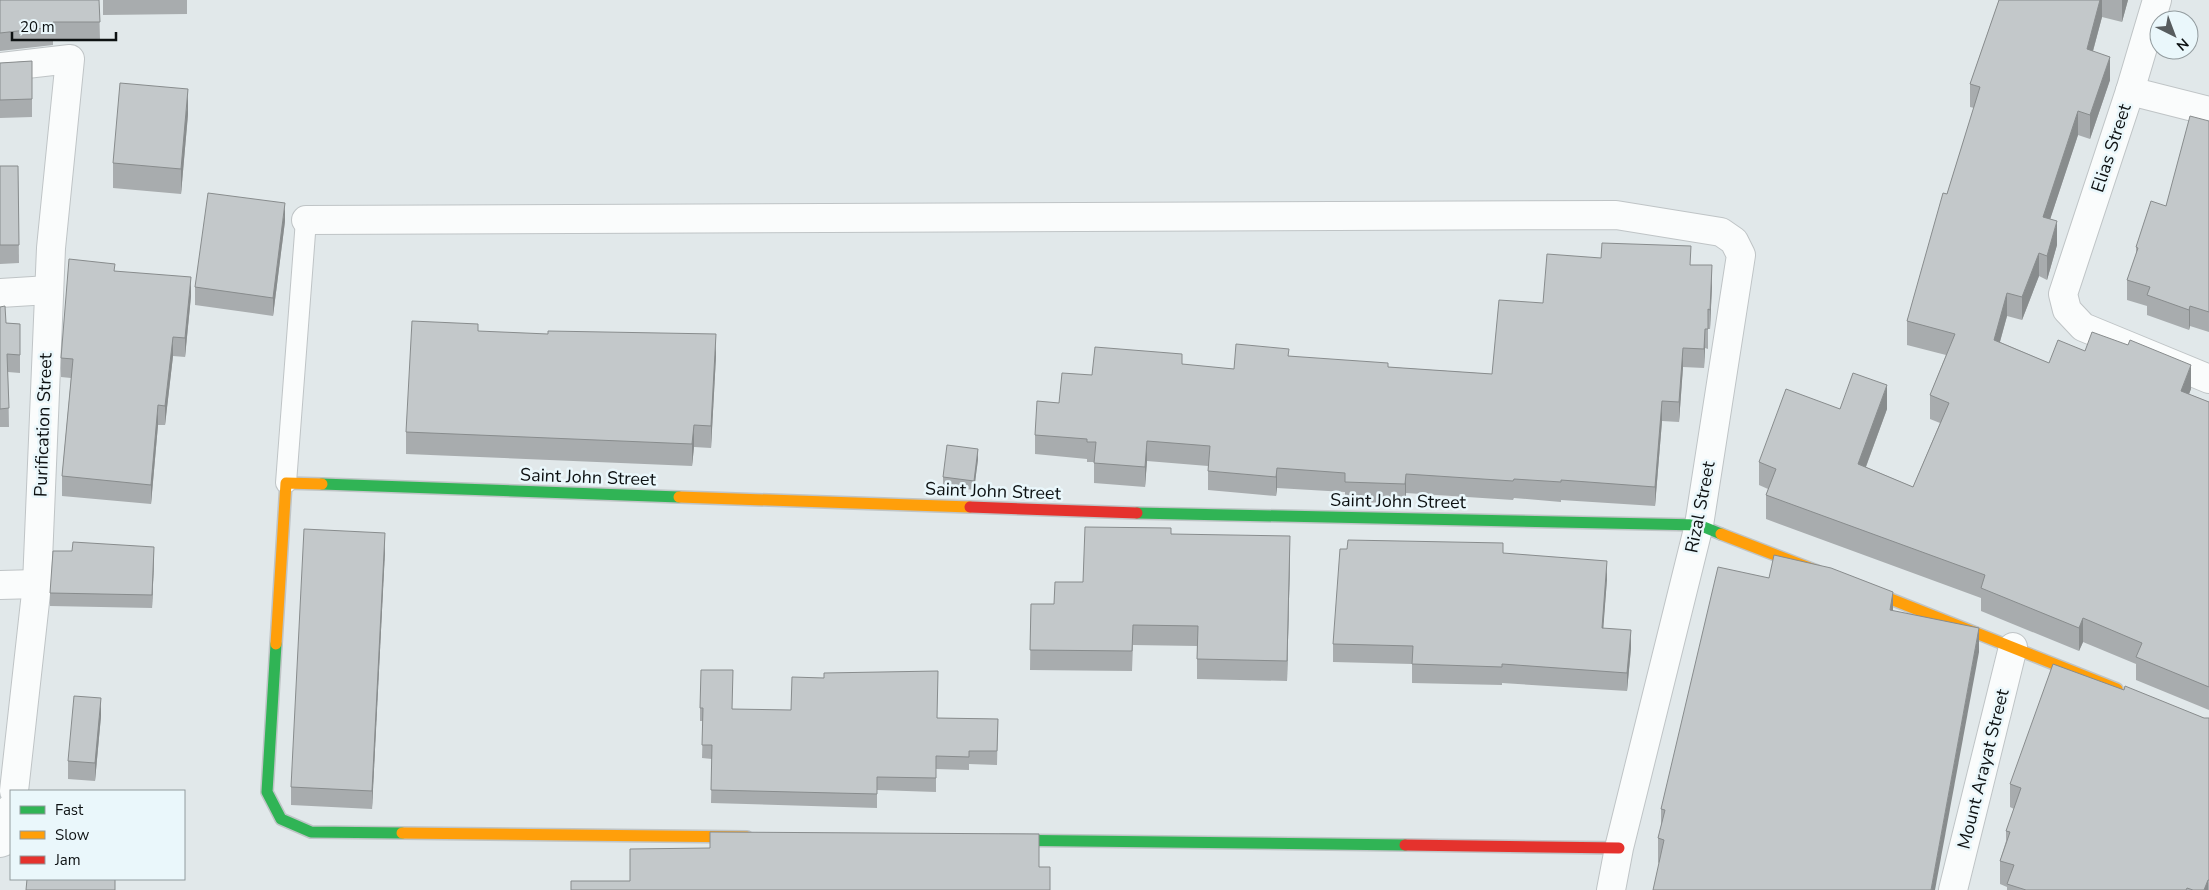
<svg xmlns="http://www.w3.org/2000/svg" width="2209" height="890" font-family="'Nunito Sans',sans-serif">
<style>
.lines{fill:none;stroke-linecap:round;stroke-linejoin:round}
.lane-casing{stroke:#bfc4c6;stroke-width:22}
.street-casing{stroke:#bfc4c6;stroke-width:30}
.fast-casing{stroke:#bfc4c6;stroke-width:14}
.slow-casing{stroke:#bfc4c6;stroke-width:14}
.jam-casing{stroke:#bfc4c6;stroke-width:14}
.lane{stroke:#fafcfc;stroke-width:20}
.street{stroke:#fafcfc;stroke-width:28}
.fast{stroke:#30b455;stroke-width:11}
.slow{stroke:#ff9f0a;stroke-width:11}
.jam{stroke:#e5322d;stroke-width:11}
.wall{fill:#a8acae}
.shaded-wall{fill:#888c8d}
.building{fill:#c3c8ca;stroke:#888c8d}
.labels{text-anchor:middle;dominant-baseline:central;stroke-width:5;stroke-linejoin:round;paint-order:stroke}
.street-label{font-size:18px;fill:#0d1112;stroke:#eaf7fb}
</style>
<rect width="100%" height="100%" fill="#e1e8ea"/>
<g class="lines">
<defs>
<path id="lane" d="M286,483L306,220"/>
<g id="street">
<path d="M2157,0L2130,91L2063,294L2067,310L2083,327L2209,379"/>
<path d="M0,67L70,59L51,248L37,584L14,791"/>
<path d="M2130,91L2209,111"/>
<path d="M306,220L1616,215L1721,232L1734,241L1741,255L1699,525L1619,848L1611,890"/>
<path d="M0,293L49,290"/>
<path d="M0,585L37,584"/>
<path d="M0,843L3,842L11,808"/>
<path d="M1953,890L2013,647"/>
</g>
<g id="fast">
<path d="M322,484L679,497"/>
<path d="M1137,513L1699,525L1721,534"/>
<path d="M276,644L267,792L281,819L311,832L402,833"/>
<path d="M1002,840L1405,845"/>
</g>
<g id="slow">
<path d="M679,497L970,507"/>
<path d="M1721,534L1817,571"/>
<path d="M1858,586L2117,689"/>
<path d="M276,644L286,483L322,484"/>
<path d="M402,833L747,837"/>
</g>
<g id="jam">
<path d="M970,507L1137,513"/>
<path d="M1405,845L1619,848"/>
</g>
</defs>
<use href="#lane" class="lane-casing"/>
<use href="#street" class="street-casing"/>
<use href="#fast" class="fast-casing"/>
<use href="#slow" class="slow-casing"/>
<use href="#jam" class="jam-casing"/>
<use href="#lane" class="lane"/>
<use href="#street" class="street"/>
<use href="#fast" class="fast"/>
<use href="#slow" class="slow"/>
<use href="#jam" class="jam"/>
</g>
<g class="wall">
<path d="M0,0H99L100,40H53V45L0,51Z"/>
<path d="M103,0H187V14L103,15Z"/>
<path d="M1999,0H2128L2122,22L2102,17L2093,51L2110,80L2090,139L2078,135L2050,219L2057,245L2047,280L2039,276L2022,320L2007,316L2000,342L2049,363L2085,351L2191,389L2189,394L2209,402V710L2136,680V664L2083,642L2079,651L1981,611V598L1766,519V495L1768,489L1759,485V462L1840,409H1887L1866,467L1913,487L1940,423L1930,419V395L1946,355L1907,345V321L1974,108L1970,107V84Z"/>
<path d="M32,61V117L0,118V63Z"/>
<path d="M188,114L181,194L113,188V163Z"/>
<path d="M2209,121V332L2190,326L2189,330L2147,315V306L2127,300V280L2136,256V247L2166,206Z"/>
<path d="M0,166H18L19,263L0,264Z"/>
<path d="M285,221L273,316L195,305V287Z"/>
<path d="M1691,265L1712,285L1710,329H1708V349L1705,348L1704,368L1683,367L1679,422L1662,421L1655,506L1561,500V502L1514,498L1513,500L1406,493L1405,503L1345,502V492L1277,488L1276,496L1208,490V466L1147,461L1145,487L1094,483V462H1087V459L1035,454V435L1059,403L1182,365L1234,369L1289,356L1388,367L1492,374L1543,303Z"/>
<path d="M115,271L191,296L185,357L173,356L165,425H158L151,504L62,496V476L71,378L61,377V358Z"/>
<path d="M0,307L6,323L20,324V373L8,372L9,427H0Z"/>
<path d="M478,331L716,356L711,448L694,447L692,466L406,454V432Z"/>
<path d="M978,459L974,490L943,486V477Z"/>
<path d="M1171,534L1290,557L1287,681L1197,679V646L1133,645L1132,671L1030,670L1031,604H1054L1083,582Z"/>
<path d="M72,551L154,560L152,608L50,606V593Z"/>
<path d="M385,551L372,809L291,805V787Z"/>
<path d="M1503,553L1607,579L1603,628L1631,648L1627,691L1502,683V685L1412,683V664L1333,662V644Z"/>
<path d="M1769,578L1893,611L1979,652L1658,863V838L1661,826V809Z"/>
<path d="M2124,690L2204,718H2209V890H2007V887L2000,884V861L2006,841V831L2014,809L2010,807V784Z"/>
<path d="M700,708L938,718L998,719L997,765L969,764V770L936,769V792L877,790V808L711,803L712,759L702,758L703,721H700Z"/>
<path d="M101,716L95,781L68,779V761Z"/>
</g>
<g class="shaded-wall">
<path d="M2100,0H2102V17L2087,73V49Z"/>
<path d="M2122,0H2128L2122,22Z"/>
<path d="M2110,57V80L2090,139V115Z"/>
<path d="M188,89V114L181,194V169Z"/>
<path d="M2078,111V135L2043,241V217Z"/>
<path d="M285,203V221L273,316V298Z"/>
<path d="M2057,221V245L2047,280V256Z"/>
<path d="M2039,253V276L2022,320V297Z"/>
<path d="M1712,265V285L1710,329V310Z"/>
<path d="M191,277V296L185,357V338Z"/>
<path d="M2007,293V316L1994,363V340Z"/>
<path d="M2190,306V326L2189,330V310Z"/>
<path d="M1705,329V348L1704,368V349Z"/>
<path d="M716,334V356L711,448V426Z"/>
<path d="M173,337V356L165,425V406Z"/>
<path d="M1683,348V367L1679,422V402Z"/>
<path d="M2191,365V389L2181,414V391Z"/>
<path d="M1887,385V409L1858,488V464Z"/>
<path d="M1662,401V421L1655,506V487Z"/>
<path d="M158,405V425L151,504V485Z"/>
<path d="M694,425V447L692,466V444Z"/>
<path d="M1147,441V461L1145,487V467Z"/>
<path d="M978,449V459L974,490V481Z"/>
<path d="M1277,468V488L1276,496V477Z"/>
<path d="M1406,474V493L1405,503V484Z"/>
<path d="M385,533V551L372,809V791Z"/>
<path d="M1290,536V557L1287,681V661Z"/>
<path d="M154,547V560L152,608V595Z"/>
<path d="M1607,561V579L1602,646V628Z"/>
<path d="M1893,592V617L1890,610Z"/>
<path d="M2083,618V642L2079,651V628Z"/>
<path d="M1979,628V652L1935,890H1931Z"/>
<path d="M1631,630V648L1627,691V673Z"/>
<path d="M101,698V716L95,781V763Z"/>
<path d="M2208,880V890H2204Z"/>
</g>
<g class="building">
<path d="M0,0H99L100,22H53V27L0,33Z"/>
<path d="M1999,0H2100L2087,49L2110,57L2090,115L2078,111L2043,217L2057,221L2047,256L2039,253L2022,297L2007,293L1994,340L2049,363L2058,340L2085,351L2092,332L2128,345L2130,340L2191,365L2181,391L2209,402V687L2136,657L2142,643L2083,618L2079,628L1981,588L1985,575L1766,495L1776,469L1759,462L1786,389L1840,409L1853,373L1887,385L1858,464L1913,487L1949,403L1930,395L1955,334L1907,321L1943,193L1947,194L1980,87L1970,84Z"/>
<path d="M32,61V99L0,100V63Z"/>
<path d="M120,83L188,89L181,169L113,163Z"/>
<path d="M2190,116L2209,121V312L2190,306L2189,310L2147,295L2150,287L2127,280L2138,248L2136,247L2151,201L2166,206Z"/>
<path d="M0,166H18L19,245H0Z"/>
<path d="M208,193L285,203L273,298L195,287Z"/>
<path d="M1602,243L1691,246L1690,265H1712L1710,310L1708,309V329H1705L1704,349L1683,348L1679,402L1662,401L1655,487L1561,480V482L1514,479L1513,481L1406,474L1405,484L1345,482V473L1277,468L1276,477L1208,471L1210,446L1147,441L1145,467L1094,463L1096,442H1087V439L1035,435L1037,401L1059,403L1062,373L1092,375L1095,347L1182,354V364L1234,369L1236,344L1289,349L1288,356L1388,363V367L1492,374L1499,300L1543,303L1547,254L1601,258Z"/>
<path d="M69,259L115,264L114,271L191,277L185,338L173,337L165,406L158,405L151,485L62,476L73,359L61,358Z"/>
<path d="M5,306L6,323L20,324V355L7,354L9,408L0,409V307Z"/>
<path d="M412,321L478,324V331L548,334V331L716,334L711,426L694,425L692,444L406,432Z"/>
<path d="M947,445L978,449L974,481L943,477Z"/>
<path d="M1085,527L1171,528V534L1290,536L1287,661L1197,659L1198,626L1133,625L1132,651L1030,650L1031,604H1054L1055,582H1083Z"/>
<path d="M304,529L385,533L372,791L291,787Z"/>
<path d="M1348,540L1503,543V553L1607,561L1602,628L1631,630L1627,673L1502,664V667L1412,664L1413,646L1333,644L1340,549H1347Z"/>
<path d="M73,542L154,547L152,595L50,593L53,551H72Z"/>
<path d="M1774,555L1831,568L1893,592L1890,610L1979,628L1931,890H1653L1664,840L1658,838L1665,810L1661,809L1718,567L1769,578Z"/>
<path d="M2053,664L2124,690L2125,686L2204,718H2209V880H2208L2204,890H2193L2187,888L2186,890H2026L2007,884L2014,865L2000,861L2010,832L2006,831L2021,788L2010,784Z"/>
<path d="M701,670H733L732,709L791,710L792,677L824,678V673L938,671L937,718L998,719L997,751H969V757L936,756V778L877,777V794L711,790L712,745H702L703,708H700Z"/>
<path d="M74,696L101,698L95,763L68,761Z"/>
<path d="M710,832L1039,834V867H1050V890H571V881H630V849L710,848Z"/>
<path d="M27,879H115V890H26Z"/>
</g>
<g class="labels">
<g class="street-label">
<text transform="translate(2111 148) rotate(-72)">Elias Street</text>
<text transform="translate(43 425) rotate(-88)">Purification Street</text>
<text transform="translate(588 477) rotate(2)">Saint John Street</text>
<text transform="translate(993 491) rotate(2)">Saint John Street</text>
<text transform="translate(1398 501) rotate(1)">Saint John Street</text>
<text transform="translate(1700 507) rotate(-79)">Rizal Street</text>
<text transform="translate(1983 769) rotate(-76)">Mount Arayat Street</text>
</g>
</g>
<rect x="10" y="790" width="175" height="90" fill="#eaf7fb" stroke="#929b9e"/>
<rect x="20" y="806" width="25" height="8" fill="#30b455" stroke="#929b9e"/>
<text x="55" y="815" font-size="15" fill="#0d1112">Fast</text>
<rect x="20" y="831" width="25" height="8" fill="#ff9f0a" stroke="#929b9e"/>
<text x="55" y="840" font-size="15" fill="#0d1112">Slow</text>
<rect x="20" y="856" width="25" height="8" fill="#e5322d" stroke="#929b9e"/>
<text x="55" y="865" font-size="15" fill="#0d1112">Jam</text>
<g transform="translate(2174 35) rotate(138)"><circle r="24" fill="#eaf7fb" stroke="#929b9e"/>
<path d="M0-4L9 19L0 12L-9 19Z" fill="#575c5e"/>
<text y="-8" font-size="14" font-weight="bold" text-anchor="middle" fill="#0d1112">N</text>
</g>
<path d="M12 32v8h104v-8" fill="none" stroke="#0d1112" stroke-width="2.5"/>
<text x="20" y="32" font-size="15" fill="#0d1112" stroke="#eaf7fb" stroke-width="4" paint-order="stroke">20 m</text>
</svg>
